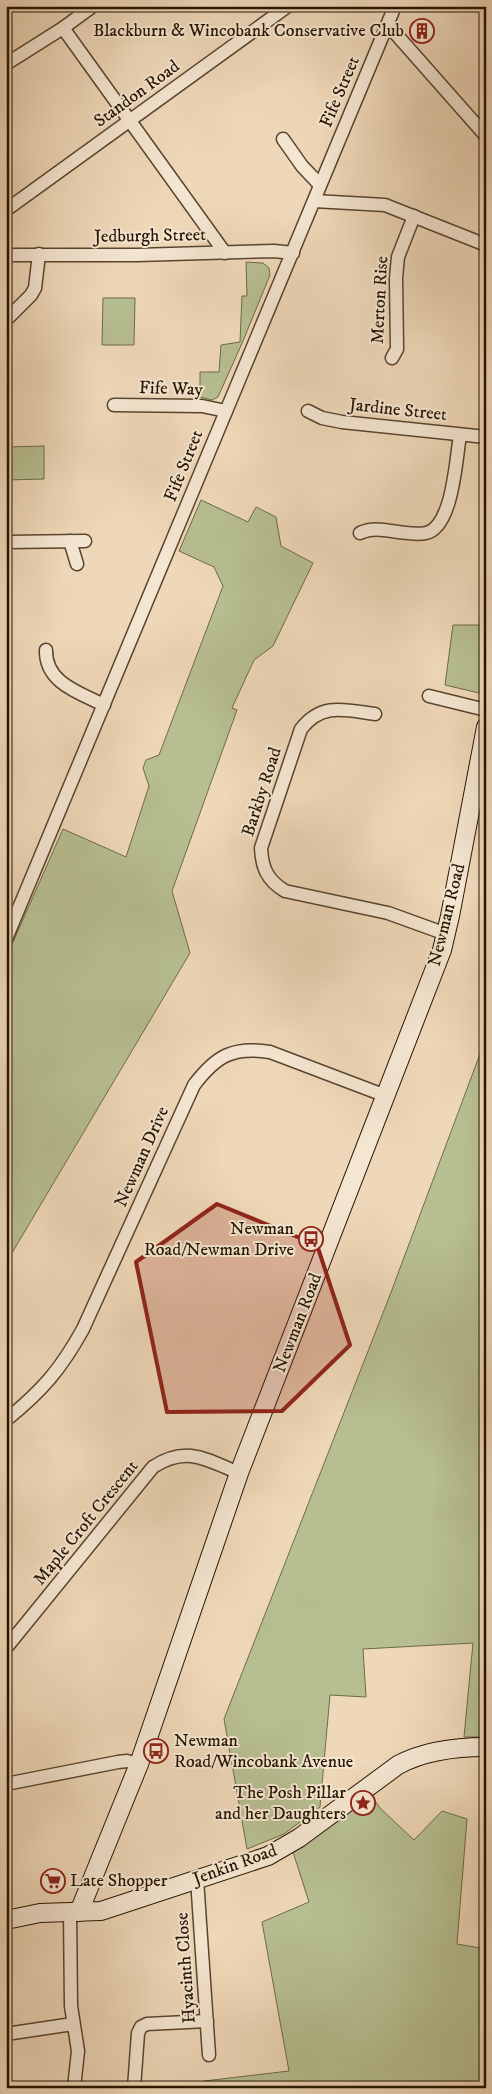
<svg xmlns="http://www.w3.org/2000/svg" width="492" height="2094" font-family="'IM FELL DW Pica',serif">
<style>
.green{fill:#b7bf91;stroke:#6e6a48}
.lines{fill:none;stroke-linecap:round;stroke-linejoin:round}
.street-casing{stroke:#58452e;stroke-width:15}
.secondary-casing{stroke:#251400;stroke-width:20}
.street{stroke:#f5e6d2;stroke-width:12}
.secondary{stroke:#f5e6d2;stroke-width:18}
.marked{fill:#8f2418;fill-opacity:0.2;stroke:#8f2418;stroke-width:4;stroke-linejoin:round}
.labels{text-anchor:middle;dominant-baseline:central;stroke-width:4;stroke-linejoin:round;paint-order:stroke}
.poi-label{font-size:18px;fill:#251400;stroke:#f5e6d2;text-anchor:end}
.street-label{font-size:18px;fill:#251400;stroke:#f5e6d2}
</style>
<rect width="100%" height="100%" fill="#efd8b9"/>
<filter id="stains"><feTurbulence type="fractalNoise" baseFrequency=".004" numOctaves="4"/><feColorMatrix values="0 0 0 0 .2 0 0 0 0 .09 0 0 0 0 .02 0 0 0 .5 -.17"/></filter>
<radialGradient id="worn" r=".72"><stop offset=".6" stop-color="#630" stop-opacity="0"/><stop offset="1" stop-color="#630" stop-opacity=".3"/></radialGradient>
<g class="green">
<path d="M246,262L263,263L269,268L270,275L243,341L218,397L212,400L200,397V372H219L221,345L240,342L242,296H247Z"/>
<path d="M103,298H135L134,345H102Z"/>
<path d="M44,446V479L6,480V447Z"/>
<path d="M201,500L248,522L256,507L276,517L281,546L313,563L273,646L254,660L232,708L237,710L172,891L190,953L6,1263V958L63,829L126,857L149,786L143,768L146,760L159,755L223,586L214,567L179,551Z"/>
<path d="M453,625H486V681L479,693L445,685Z"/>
<path d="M486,1038V1737H464L473,1643L363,1649L366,1697L330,1695L320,1807L284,1834L247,1849L224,1719L390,1295Z"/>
<path d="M369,1792L380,1808L414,1840L442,1811L467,1819L457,1944L486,1949V2088H203L204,2081L289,2071L262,1922L309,1902L293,1852Z"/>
</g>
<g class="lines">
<defs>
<g id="street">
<path d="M388,25L486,136"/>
<path d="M63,28L225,253"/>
<path d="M6,64L63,28L93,6"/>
<path d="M283,139L302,166L320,185"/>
<path d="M314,201L385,205L486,245"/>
<path d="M6,210L288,6"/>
<path d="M6,255H137L274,251L293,253"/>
<path d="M6,320L31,295L35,288L39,254"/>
<path d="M392,358L397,349L396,278L398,257L414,216"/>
<path d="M114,405L202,406L226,411"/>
<path d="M308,411L322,418L342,422L486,437"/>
<path d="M360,533C372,527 385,530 398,532C407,533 417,535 426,533C453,527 456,458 460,435"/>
<path d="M70,541L77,564"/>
<path d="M6,542L85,541"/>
<path d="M46,650C45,683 80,693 104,705"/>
<path d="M429,696L486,710"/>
<path d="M375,714C345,710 322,702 301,729L261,848C262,868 267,880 285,891L388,913L446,934"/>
<path d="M6,939L395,6"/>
<path d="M6,1420C42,1391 61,1369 83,1329L194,1085C216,1056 233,1046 270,1052L386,1096"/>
<path d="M6,1648L153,1467C187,1445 207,1460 239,1473"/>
<path d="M6,1784L118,1762L127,1761L139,1764"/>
<path d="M197,1879L209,2055"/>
<path d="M70,1911L71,2006L78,2051L74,2088"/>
<path d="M6,2034L73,2024"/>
<path d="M134,2088L138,2033L141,2027L147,2024L207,2021"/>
</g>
<g id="secondary">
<path d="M79,1912L139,1764L239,1473L442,950L450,916L486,727"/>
<path d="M6,1920L40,1913L101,1911L268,1856L299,1838L398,1765C424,1751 456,1747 486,1747"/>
</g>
</defs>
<use href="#street" class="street-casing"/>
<use href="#secondary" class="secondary-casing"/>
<use href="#street" class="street"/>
<use href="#secondary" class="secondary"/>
</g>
<path class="marked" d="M217,1204L317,1245L350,1345L282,1411L167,1412L136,1262Z"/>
<defs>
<symbol id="building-ring" viewBox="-11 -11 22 22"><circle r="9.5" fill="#f5e6d2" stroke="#8f2418" stroke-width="1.5"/><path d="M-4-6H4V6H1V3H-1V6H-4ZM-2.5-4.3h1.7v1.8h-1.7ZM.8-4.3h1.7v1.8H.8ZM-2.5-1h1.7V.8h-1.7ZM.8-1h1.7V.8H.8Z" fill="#8f2418"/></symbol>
<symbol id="bus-ring" viewBox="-11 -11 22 22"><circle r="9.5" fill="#f5e6d2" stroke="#8f2418" stroke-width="1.5"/><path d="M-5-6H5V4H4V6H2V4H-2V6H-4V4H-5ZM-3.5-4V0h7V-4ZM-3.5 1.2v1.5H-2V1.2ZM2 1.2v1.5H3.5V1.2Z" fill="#8f2418"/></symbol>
<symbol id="sight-ring" viewBox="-11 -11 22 22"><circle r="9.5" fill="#f5e6d2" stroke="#8f2418" stroke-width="1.5"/><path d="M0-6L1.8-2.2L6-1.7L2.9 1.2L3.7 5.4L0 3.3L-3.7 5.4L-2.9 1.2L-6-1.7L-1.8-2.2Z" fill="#8f2418"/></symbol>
<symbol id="supermarket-ring" viewBox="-11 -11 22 22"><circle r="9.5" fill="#f5e6d2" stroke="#8f2418" stroke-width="1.5"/><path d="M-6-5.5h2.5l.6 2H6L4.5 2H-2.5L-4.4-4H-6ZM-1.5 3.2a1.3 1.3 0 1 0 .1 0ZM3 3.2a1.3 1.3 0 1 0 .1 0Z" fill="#8f2418"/></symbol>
</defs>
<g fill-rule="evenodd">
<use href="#building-ring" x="408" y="17" width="28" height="28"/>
<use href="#bus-ring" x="297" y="1225" width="28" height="28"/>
<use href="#bus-ring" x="142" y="1737" width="28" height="28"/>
<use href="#sight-ring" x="349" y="1789" width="28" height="28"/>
<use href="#supermarket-ring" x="39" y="1867" width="28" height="28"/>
</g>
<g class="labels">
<g class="poi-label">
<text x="404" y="31">Blackburn &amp; Wincobank Conservative Club</text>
<text x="294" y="1229">Newman<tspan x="294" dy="21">Road/Newman Drive</tspan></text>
<text x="174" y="1741" text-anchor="start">Newman<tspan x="174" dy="21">Road/Wincobank Avenue</tspan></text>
<text x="346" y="1793">The Posh Pillar<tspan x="346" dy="21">and her Daughters</tspan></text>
<text x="70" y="1881" text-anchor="start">Late Shopper</text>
</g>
<g class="street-label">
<text transform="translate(340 92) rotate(-67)">Fife Street</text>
<text transform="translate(137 94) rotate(-36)">Standon Road</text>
<text transform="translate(150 236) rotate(-1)">Jedburgh Street</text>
<text transform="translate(380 300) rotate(-87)">Merton Rise</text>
<text transform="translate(171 389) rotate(2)">Fife Way</text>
<text transform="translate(398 410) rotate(6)">Jardine Street</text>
<text transform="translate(184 466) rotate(-68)">Fife Street</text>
<text transform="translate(262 792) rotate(-72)">Barkby Road</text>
<text transform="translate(447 915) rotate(-76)">Newman Road</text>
<text transform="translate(142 1157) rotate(-66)">Newman Drive</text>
<text transform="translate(298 1323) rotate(-69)">Newman Road</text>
<text transform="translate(86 1523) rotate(-51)">Maple Croft Crescent</text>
<text transform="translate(235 1865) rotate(-20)">Jenkin Road</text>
<text transform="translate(186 1968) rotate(-94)">Hyacinth Close</text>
</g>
</g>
<rect width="492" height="2094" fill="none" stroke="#efd8b9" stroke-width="25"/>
<rect x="8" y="8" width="477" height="2079" fill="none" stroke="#251400" stroke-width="2.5"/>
<rect x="12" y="12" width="467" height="2069" fill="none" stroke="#251400"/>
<rect width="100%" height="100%" filter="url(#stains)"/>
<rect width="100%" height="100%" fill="url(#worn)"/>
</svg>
